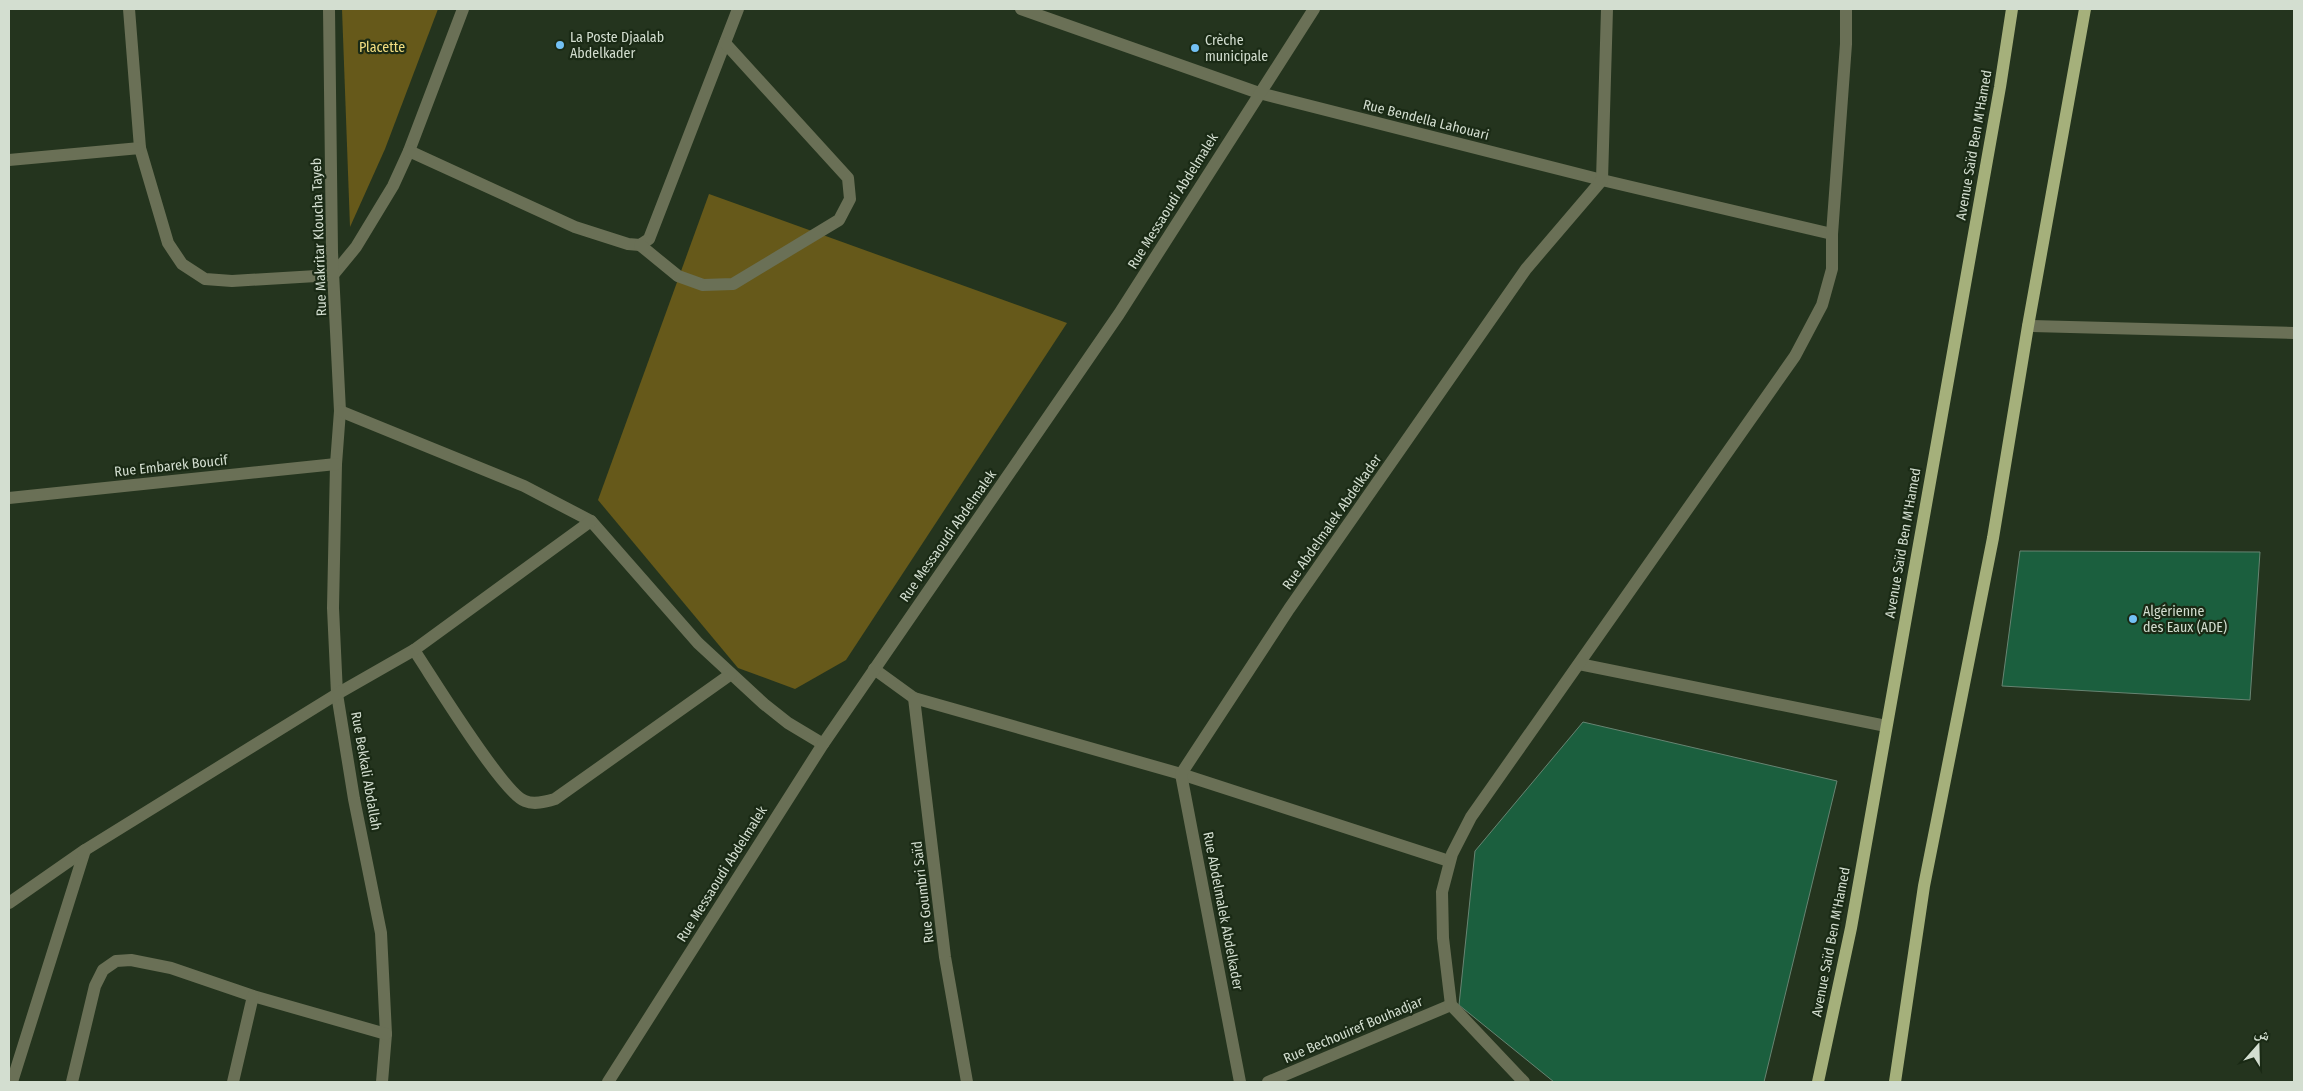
<svg xmlns="http://www.w3.org/2000/svg" width="2303" height="1091" font-family="'Fira Sans Condensed','Noto Naskh Arabic',sans-serif">
<style>
.green{fill:#66591a}
.building{fill:#1b5f3e;stroke:#678472}
.lines{fill:none;stroke-linecap:round;stroke-linejoin:round}
.minor{stroke:#6a7056;stroke-width:12}
.major{stroke:#a5b07b;stroke-width:12}
.poi-dot{fill:#73c1f5;stroke:#1a2a15;stroke-width:2}
.labels{text-anchor:middle;dominant-baseline:central;stroke-width:4.5;stroke-linejoin:round;paint-order:stroke}
.poi-label{font-size:14px;fill:#d3ded0;stroke:#1a2a15;text-anchor:start}
.park-label{font-size:14px;fill:#f4df82;stroke:#1a2a15}
.street-label{font-size:14px;fill:#d3ded0;stroke:#1a2a15}
</style>
<rect width="100%" height="100%" fill="#24341e"/>
<g class="green">
<path d="M342,9H438L385,149L350,227Z"/>
<path d="M709,194L1067,323L846,660L795,689L738,668L598,500Z"/>
</g>
<g class="building">
<path d="M2020,551L2260,552L2250,700L2002,686Z"/>
<path d="M1583,722L1837,781L1764,1082H1554L1459,1005L1475,851Z"/>
</g>
<g class="lines">
<g class="minor">
<path d="M129,9L140,148L168,243L182,264L205,279L232,281L333,275L356,247L393,186L409,151L463,9"/>
<path d="M329,9L332,252L340,411L336,464L333,608L337,694L354,799L381,933L386,1034L382,1082"/>
<path d="M1021,9L1259,93L1602,180L1832,234"/>
<path d="M409,151L575,227L628,244L640,245L649,239L738,9"/>
<path d="M9,160L140,148"/>
<path d="M640,245L678,276L703,285L733,284L839,220L850,199L848,178L725,43"/>
<path d="M2028,326L2294,333"/>
<path d="M340,411L524,486L591,521L698,643L764,704L788,723L823,744"/>
<path d="M9,498L336,464"/>
<path d="M414,650C431,675 503,794 525,801C534,805 545,802 555,799L731,674"/>
<path d="M1579,664L1886,726"/>
<path d="M874,669L914,698L1181,774L1449,861"/>
<path d="M914,698L945,957L967,1082"/>
<path d="M9,903L85,850L337,694L414,650L591,521"/>
<path d="M12,1082L85,850"/>
<path d="M72,1082L95,986L103,970L116,961L131,960L171,968L253,996L386,1034"/>
<path d="M233,1082L253,996"/>
<path d="M608,1082L823,744L1119,314L1314,9"/>
<path d="M1240,1082L1181,774L1289,609L1526,269L1602,180L1607,9"/>
<path d="M1268,1082L1451,1005"/>
<path d="M1524,1082L1451,1005L1443,938L1442,892L1452,854L1471,817L1795,356L1822,305L1832,269V234L1846,44V9"/>
</g>
<g class="major">
<path d="M1818,1082L1851,928L2000,87L2012,9"/>
<path d="M1895,1082L1924,886L1993,538L2028,326L2085,9"/>
</g>
</g>
<g class="poi-dot">
<circle cx="560" cy="45" r="5"/>
<circle cx="1195" cy="48" r="5"/>
<circle cx="2133" cy="619" r="5"/>
</g>
<g class="labels">
<g class="poi-label">
<text x="570" y="37">La Poste Djaalab<tspan x="570" dy="16">Abdelkader</tspan></text>
<text x="1205" y="40">Crèche<tspan x="1205" dy="16">municipale</tspan></text>
<text x="2143" y="611">Algérienne<tspan x="2143" dy="16">des Eaux (ADE)</tspan></text>
</g>
<g class="park-label">
<text x="382" y="47">Placette</text>
</g>
<g class="street-label">
<text transform="translate(1426 120) rotate(14)">Rue Bendella Lahouari</text>
<text transform="translate(1974 145) rotate(-80)">Avenue Saïd Ben M'Hamed</text>
<text transform="translate(1173 201) rotate(-58)">Rue Messaoudi Abdelmalek</text>
<text transform="translate(319 237) rotate(-92)">Rue Makritar Kloucha Tayeb</text>
<text transform="translate(171 466) rotate(-6)">Rue Embarek Boucif</text>
<text transform="translate(1332 522) rotate(-55)">Rue Abdelmalek Abdelkader</text>
<text transform="translate(948 536) rotate(-55)">Rue Messaoudi Abdelmalek</text>
<text transform="translate(1903 543) rotate(-80)">Avenue Saïd Ben M'Hamed</text>
<text transform="translate(366 771) rotate(80)">Rue Bekkali Abdallah</text>
<text transform="translate(722 874) rotate(-58)">Rue Messaoudi Abdelmalek</text>
<text transform="translate(923 892) rotate(-97)">Rue Goumbri Saïd</text>
<text transform="translate(1223 911) rotate(79)">Rue Abdelmalek Abdelkader</text>
<text transform="translate(1831 942) rotate(-79)">Avenue Saïd Ben M'Hamed</text>
<text transform="translate(1353 1030) rotate(-23)">Rue Bechouiref Bouhadjar</text>
</g>
</g>
<rect width="2303" height="1091" fill="none" stroke="#d3ded0" stroke-width="20"/>
<g transform="translate(2258 1046) rotate(20)" stroke="#1a2a15" stroke-width="4" paint-order="stroke">
<path d="M0-4L9 19L0 12L-9 19Z" fill="#d3ded0"/>
<text y="-8" font-size="14" font-weight="bold" text-anchor="middle" fill="#d3ded0">ش</text>
</g>
</svg>
